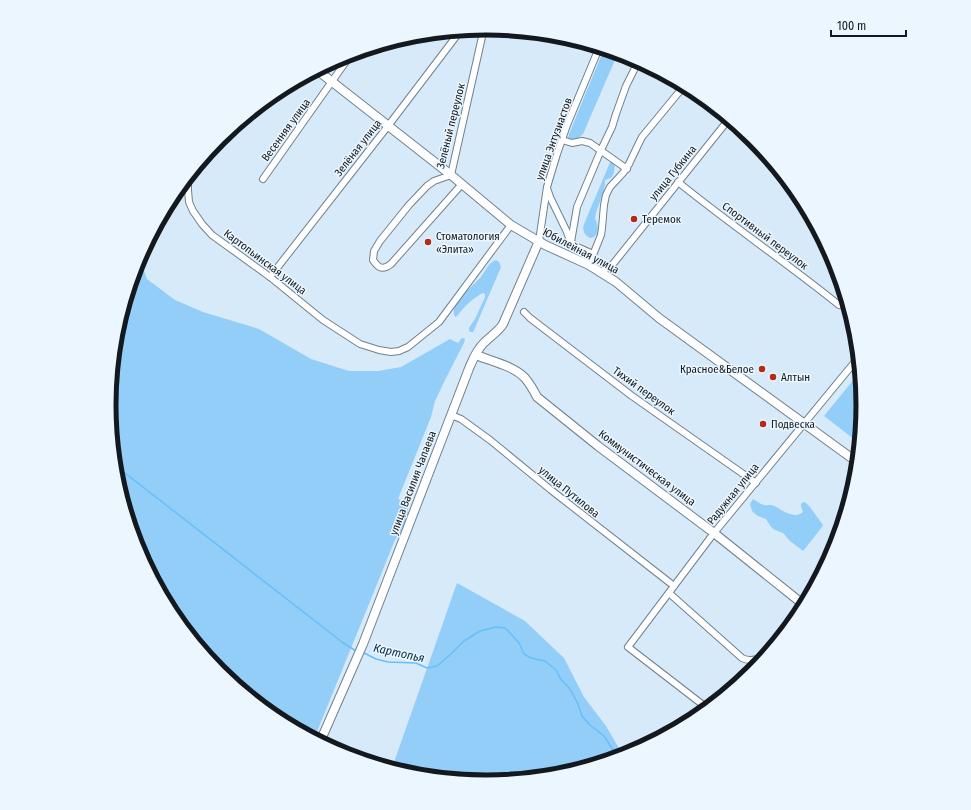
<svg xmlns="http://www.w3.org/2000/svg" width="971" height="810" font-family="'Fira Sans Condensed',sans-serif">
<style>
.green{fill:#93cef9}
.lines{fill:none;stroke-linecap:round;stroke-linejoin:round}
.stream{stroke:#67bffa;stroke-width:1.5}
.minor-casing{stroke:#70818e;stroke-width:8}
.tertiary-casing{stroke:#70818e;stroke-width:10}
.minor{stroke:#fff;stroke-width:6}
.tertiary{stroke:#fff;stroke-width:8}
.poi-dot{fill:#b62818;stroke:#ebf6ff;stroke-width:1.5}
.labels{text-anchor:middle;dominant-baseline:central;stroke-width:3;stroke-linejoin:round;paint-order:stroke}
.street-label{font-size:11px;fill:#13191e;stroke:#ebf6ff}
.poi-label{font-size:11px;fill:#13191e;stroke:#ebf6ff;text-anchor:start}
.water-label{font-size:12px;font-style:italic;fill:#072e46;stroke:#ebf6ff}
.rim{fill:none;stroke:#13191e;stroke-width:5}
</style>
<rect width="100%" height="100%" fill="#d7eaf9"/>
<g class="green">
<path d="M604,49L618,53L583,134C578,138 576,140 570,140L568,138L569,134Z"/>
<path d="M611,160L615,164C614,168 615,176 610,178C609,179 607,179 605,180C606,193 596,206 595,219C599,225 600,237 590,238C584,235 582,230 584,224Z"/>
<path d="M139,257L147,279L175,300L203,312L259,329L311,359L349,371H378L401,367L450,339L458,343L461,339L463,338L465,339L464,343L446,378L435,401L431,417L398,499L407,503C411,520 404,527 395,540L314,739L276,718L219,671L172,614L137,549L116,478L109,405L116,331L137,261Z"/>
<path d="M496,260L499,262L501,267L475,328L473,332H470L469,330V328L475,319L485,297V294L483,293C473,298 464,307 457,316L455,317C448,304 472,287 479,279C485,273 488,262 496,260Z"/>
<path d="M859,373L862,405L859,443L824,416Z"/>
<path d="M753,499C757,501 760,504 764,505C768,506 770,504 774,506C783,510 794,520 803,512L801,506V504L803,502L806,503L810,507L823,525L822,527L804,550L803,551L790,541L783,533L775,530L771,527L766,519L758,516L754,513L752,511L750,504Z"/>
<path d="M457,583L525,621L564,658L584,697L606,726L623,755L559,775L485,782L412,775L393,769L392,768Z"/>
</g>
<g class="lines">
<g class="stream">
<path d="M114,464L116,466L342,642L356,651"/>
<path d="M364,653L376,659L388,662L416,663L427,668L437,666L450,655L464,641L480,631L496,627L505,628L511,634L519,643L524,654L531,658L545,661L556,670L560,678L570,689L578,704L582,716L590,725L604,736L615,753L616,758"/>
</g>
<defs>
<g id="minor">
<path d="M562,140L572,143L582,141L590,143L627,169"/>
<path d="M188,176V190L189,202L193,211L202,224L212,235L270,277L323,320L360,344L379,350L391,352L399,351L408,347L439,322L511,225"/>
<path d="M263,179L352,53"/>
<path d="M678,182C731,225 787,263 839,305"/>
<path d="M462,184L391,264C383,270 379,269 373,260L374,251L380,241L409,205L427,186L434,181L451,175L484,28"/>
<path d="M547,188L550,197L566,230L571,242L575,246L593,254"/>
<path d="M539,241L547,187L557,154L567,125L599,48"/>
<path d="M571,242L577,207L601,150L612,127L616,114L626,86L634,70L637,61"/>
<path d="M589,265L601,235L602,228L604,205L606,195L610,187L623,173L629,164L638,145L642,137L684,86"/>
<path d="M600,273L613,264L729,119"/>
<path d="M270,277L388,126L461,30"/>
<path d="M524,312L530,318L632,396L756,483"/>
<path d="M451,415L461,419L490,440L551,490L674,586"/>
<path d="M669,593L742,658C750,662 756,659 764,657"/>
<path d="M707,708L628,647L714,533L858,358"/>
</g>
<g id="tertiary">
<path d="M317,70L451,175L511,225L545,245L589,265L616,282L659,318L857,462"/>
<path d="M476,355C491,361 514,366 525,378C530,384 534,391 537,397L598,446L714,533L804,605"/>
<path d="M320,742L363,644L470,366C473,360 475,354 479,349C485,339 497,334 503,324L539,241"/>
</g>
</defs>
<use href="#minor" class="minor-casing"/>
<use href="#tertiary" class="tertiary-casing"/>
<use href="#minor" class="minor"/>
<use href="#tertiary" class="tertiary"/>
</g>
<g class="poi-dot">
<circle cx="634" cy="219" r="4"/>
<circle cx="428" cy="242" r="4"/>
<circle cx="762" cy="369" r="4"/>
<circle cx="773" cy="377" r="4"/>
<circle cx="763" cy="424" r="4"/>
</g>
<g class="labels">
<g class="street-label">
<text transform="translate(451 126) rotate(-76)">Зелёный переулок</text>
<text transform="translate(286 130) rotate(-54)">Весенняя улица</text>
<text transform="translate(554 139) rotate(-70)">улица Энтузиастов</text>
<text transform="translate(358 148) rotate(-52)">Зелёная улица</text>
<text transform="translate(673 173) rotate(-51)">улица Губкина</text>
<text transform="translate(765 236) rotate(37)">Спортивный переулок</text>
<text transform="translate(581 251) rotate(28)">Юбилейная улица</text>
<text transform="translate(265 262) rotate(37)">Картопьинская улица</text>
<text transform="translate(644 391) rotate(36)">Тихий переулок</text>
<text transform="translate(647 468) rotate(37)">Коммунистическая улица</text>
<text transform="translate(413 483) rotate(-69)">улица Василия Чапаева</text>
<text transform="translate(569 492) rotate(39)">улица Путилова</text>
<text transform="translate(733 494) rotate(-51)">Радужная улица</text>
</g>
<g class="poi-label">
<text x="642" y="219">Теремок</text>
<text x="436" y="236">Стоматология<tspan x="436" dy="13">«Элита»</tspan></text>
<text x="754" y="369" text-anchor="end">Красное&amp;Белое</text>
<text x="781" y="377">Алтын</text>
<text x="771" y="424">Подвеска</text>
</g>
<g class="water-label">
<text transform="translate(399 653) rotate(12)">Картопья</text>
</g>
</g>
<path d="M0 0H971V810H0ZM116 405a370 370 0 1 1 740 0a370 370 0 1 1-740 0Z" fill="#ebf6ff" fill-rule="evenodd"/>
<path class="rim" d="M116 405a370 370 0 1 1 740 0a370 370 0 1 1-740 0Z"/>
<path d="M831 30v6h75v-6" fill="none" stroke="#13191e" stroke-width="2"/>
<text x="837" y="30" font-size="12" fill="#13191e" stroke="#ebf6ff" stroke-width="3" paint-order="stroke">100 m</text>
</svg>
